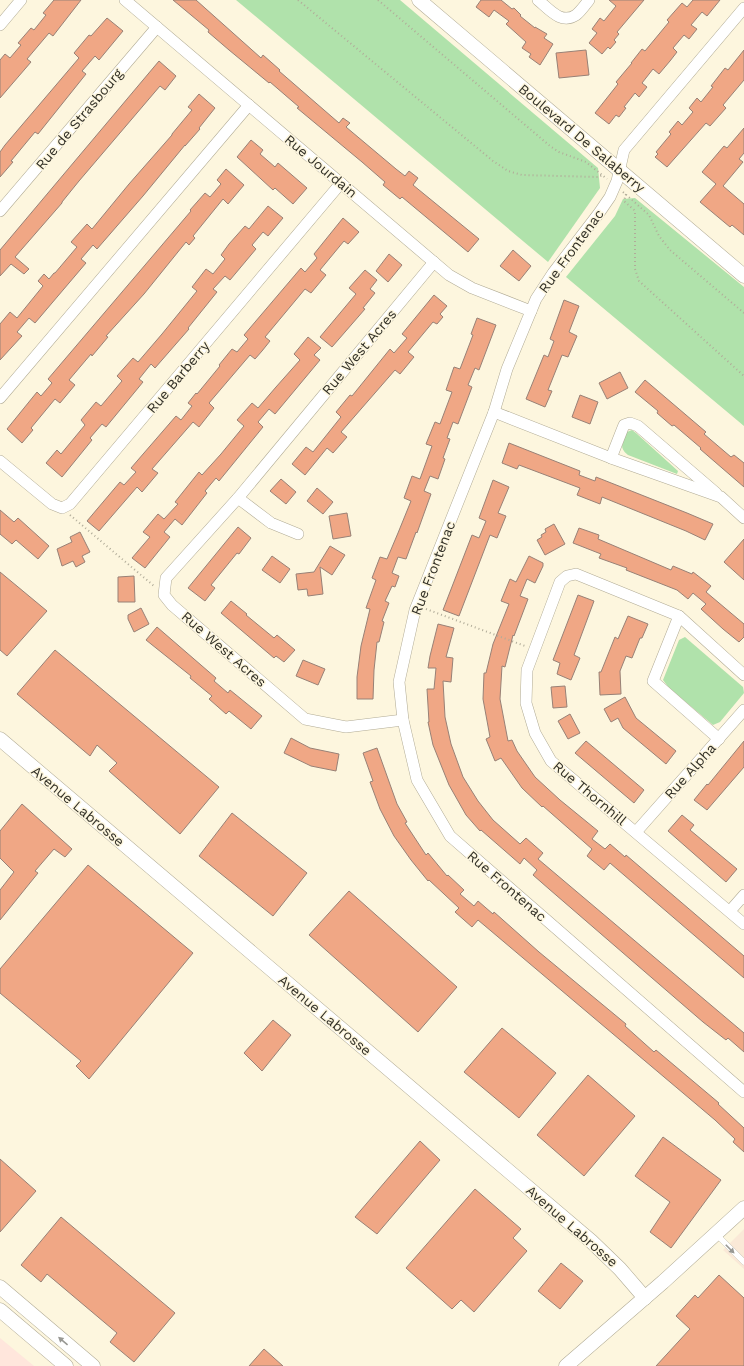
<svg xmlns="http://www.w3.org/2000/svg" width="744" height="1366" font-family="'Work Sans',sans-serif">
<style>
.commercial{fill:#ffe6dc}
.education{fill:#fae9d7}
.green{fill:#b0e2ab}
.building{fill:#f0a785;stroke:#988176}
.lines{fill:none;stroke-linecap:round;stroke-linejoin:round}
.service-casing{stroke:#b1ab95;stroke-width:6}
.minor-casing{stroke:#b1ab95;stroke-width:12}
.tertiary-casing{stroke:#b1ab95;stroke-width:15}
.path{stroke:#b1ac99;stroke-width:2;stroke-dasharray:1 3;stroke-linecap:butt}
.service{stroke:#fff;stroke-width:5.5}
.minor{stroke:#fff;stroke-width:11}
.tertiary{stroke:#fff;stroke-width:14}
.oneway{fill:#989893}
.labels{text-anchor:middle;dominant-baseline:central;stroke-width:3;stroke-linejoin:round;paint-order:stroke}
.street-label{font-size:14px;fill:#323027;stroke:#fdf6de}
</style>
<rect width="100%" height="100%" fill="#fdf6de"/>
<path class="commercial" d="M0,1338L34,1366H0Z"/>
<path class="education" d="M744,1229V1269L723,1250Z"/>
<g class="green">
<path d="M236,0H400L598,168L600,188L548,262Z"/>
<path d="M635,198L744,287V426L566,277L615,216L623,199Z"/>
<path d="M632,430L636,433L678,471L677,474L628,455C618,447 623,442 627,432Z"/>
<path d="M685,637L743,687L744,693L720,722L713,725L669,688L663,680L679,640Z"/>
</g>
<g class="building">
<path d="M54,0H81L53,36L49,33L27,59L31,62L0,98V60L5,54L10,58L21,45L18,43L31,28L34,30L46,15L43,13Z"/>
<path d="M173,0H196L261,58L263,55L280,70L279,71L339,123L343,118L350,123L346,127L396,169L405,176L409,171L418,178L413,185L479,239L468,252L402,197L400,199L383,185L385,182L362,162L297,108L299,107L270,82L269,83L229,50L208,32L209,30Z"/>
<path d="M481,0H501L512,9L514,8L521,15L520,16L535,28V27L547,34L544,38L553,44L540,65L529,57L531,54L522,48L526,42L506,24L509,21L494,10L489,17L476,7Z"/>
<path d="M609,0H644L617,32L619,34L614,40L616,42L610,49L608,47L602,54L589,43L597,33L592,29L600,18L604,21L616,6Z"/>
<path d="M693,0H720L707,16L702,12L691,25L697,29L689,39L684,35L673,48L677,52L670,61L659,74L653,69L642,83L647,87L639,97L635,93L624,107L626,108L619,117L616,115L609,124L595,113L618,84L616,82L632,63H631L642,49L645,51L669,22L667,20L682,3L687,7Z"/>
<path d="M107,18L123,31L99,60L95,56L82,71L86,74L38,134L35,132L11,161L13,162L0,177V152L5,145L79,58L74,53L89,35L91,36Z"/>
<path d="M586,50L589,75L559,78L556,53Z"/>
<path d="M744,50V80L723,105L726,108L710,126L706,123L667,167L655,157L658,154L656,152L671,134L669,132L678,121L682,125L693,112L689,108L697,98L701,102L713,87L711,86L725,68L728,70Z"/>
<path d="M159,61L176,76L165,90L160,86L79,181L62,202V203L15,257L29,269L24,274L11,264L0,276V250Z"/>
<path d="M199,94L215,108L199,128L200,129L185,146V145L143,196L97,249L93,245L81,259L86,263L35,323L29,318L17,332L22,336L0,360V324L10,312L17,318L43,286L38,281L44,274L49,279L54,273H55L77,247L71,242L87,224L92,229L129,184L172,135V134L192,110L188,107Z"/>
<path d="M744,128V153L739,159L743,162L723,186L744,204V235L732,225L730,227L700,202L716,184L702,172L724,146L727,148Z"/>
<path d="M251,140L263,150L260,154L275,167L278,163L307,188L293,204L275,188L273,190L237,157Z"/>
<path d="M226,169L244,185L228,204L223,199L193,236L195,238L189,245L186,242L144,294L106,336L108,337L92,356L91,354L69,380L75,385L60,403L55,399L31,428L33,430L22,443L7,429L37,392L41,396L52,383L48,379L191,211L190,210L205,193L210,197L221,184L217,180Z"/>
<path d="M268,206L283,218L268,236L263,232L252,245L256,249L230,280L225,276L213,289L217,292L188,328L189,329L155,368L151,364L139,379L143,382L106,427L102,424L90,438L92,440L62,477L46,463L57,450L61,454L85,425L81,420L96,402L101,406L122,381L117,376L133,358L138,362L162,334L197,291L192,287L206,269L213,274L225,259L221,255L229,244L245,226L249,229Z"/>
<path d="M343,218L359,232L348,244L344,241L320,270L326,275L311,293L305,289L265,337L270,341L262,351L255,359L250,355L209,403L214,408L199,427L193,422L152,469L158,473L142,492L137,487L99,531L87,521L120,482L124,485L136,472L131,468L176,416L181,420L192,406L188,403L196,393L197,394L220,366L219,365L232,349L237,352L248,339L244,335L301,268L305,272L317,258L314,254Z"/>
<path d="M513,250L531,266L519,281L500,266Z"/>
<path d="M389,254L402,265L388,282L376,271Z"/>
<path d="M365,270L377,280L370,289L375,293L363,308L365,309L332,347L320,337L356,294L349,288Z"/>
<path d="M434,295L447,306L440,314L443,317L437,324L433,322L408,352L414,357L400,374L395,370L341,432L347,437L333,453L327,448L305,475L292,464L306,447L313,452L341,417L336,412L350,395L352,396L390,349L394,353L407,338L402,334Z"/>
<path d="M564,300L579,306L569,332L577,336L568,357L562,355L548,390L552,391L545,407L526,399L544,355L548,357L554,341L550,339Z"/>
<path d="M477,318L496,325L479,370L475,368L468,385L472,387L458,424L453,422L447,438L450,439L443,458L445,459L438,479L430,476L424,491L431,494L417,533L416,532L406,559L398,557L392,573L399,576L395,587L392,586L385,601L389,603L382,621L384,622L379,642H377L374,670L373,699H357V677L361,646L370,609L366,608L376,580L372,578L380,557L387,559L398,533L411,501L404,498L412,476L420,479L432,446L426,444L435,422L440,424L452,392L446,390L454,367L460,369L473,335L471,334Z"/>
<path d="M308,337L321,348L314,355L320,360L275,414L269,409L258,422L263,427L219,481L216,478L205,491L207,493L182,525L175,519L164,532L170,537L145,568L132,558L150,537L143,532L158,514L164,519L178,504L175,502L199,472L202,475L221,454L244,426L237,420L252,403L258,408L276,387L300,360L294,354Z"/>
<path d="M620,372L628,388L607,399L599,383Z"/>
<path d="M645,380L706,432L704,434L731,457L734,455L744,463V487L700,449L701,448L674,425L672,426L657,413L658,411L635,392Z"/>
<path d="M580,395L598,402L590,424L572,417Z"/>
<path d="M509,443L580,471L579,475L595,481L596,477L687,513L713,524L705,540L686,531L602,497L600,504L577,495L580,488L519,465L517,469L502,463Z"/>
<path d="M281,479L296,492L286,504L270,491Z"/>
<path d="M493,480L509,487L498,513L506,516L497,538L490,535L459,616L443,610L472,535L479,538L486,521L479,518Z"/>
<path d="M317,488L333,502L323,514L307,501Z"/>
<path d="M0,510L14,522L18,518L49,546L38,559L16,540L12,544L0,534Z"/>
<path d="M347,513L351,536L333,539L329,516Z"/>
<path d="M554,524L565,544L545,555L537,540L542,537L541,535L546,532L545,529Z"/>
<path d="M238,527L251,538L239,554L237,553L211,585L215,588L205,601L188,588Z"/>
<path d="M579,528L599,535L598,539L671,570L673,566L692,574L693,572L711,586L706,592L744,624V637L739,642L723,629L701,609L706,604L693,593L688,599L677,590L626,570L627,568L599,558L601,554L573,543Z"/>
<path d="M80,532L90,552L82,556L85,562L76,567L73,561L62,566L57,549L72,542L70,537Z"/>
<path d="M744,539V580L724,562Z"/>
<path d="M330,546L345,555L332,575L320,567L323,594L308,596L307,589L298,590L296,574L314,572Z"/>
<path d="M272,556L290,569L280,583L262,570Z"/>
<path d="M529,556L543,563V566L535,583L527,579L520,596L528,599L514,636L513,635L505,667L502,666L500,699L508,741L512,740L517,751L535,777L560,800L598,831L592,839L605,849L610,844L625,857L626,855L744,956V978L610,863L604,870L587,856L592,849L543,806L542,807L522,788L501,758L495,761L486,739L490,737L483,699L484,673H486L493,644L509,604L501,601L510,579L516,582Z"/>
<path d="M0,572L47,611L7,656L0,650Z"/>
<path d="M134,576L135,602H118V577Z"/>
<path d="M578,595L594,601L574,655L580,658L571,680L557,674L560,663L553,660Z"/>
<path d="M231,601L247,614L246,615L274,638L277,635L295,650L284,662L276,656L274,658L221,613Z"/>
<path d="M141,608L149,624L134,632L128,619V615Z"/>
<path d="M628,616L648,624L642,638H640L632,658L626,656L620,671L621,694L600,695L599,672H601L615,637L618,639Z"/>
<path d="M438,624L454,628L446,657L453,658L451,682L443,681L445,717L451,744L463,777L478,801L493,820L520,844L526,838L543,853L538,859L744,1033V1052L728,1038L726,1040L703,1022L549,889L533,875L537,870L524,858L520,864L481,830L480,831L466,815L449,785L433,745L428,722H429L427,689H434L436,668H428L430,656Z"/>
<path d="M157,627L216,678L214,681L228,693L230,690L262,716L251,729L229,711L226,714L209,699L212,696L190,678L191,676L146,640Z"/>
<path d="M55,650L219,787L180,834L109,771L117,763L97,745L90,756L17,694Z"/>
<path d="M303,660L325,669L318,685L296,676Z"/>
<path d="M565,686L567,707L553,708L551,687Z"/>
<path d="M625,697L636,718L676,751L666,764L623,728L618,718L611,722L604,709Z"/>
<path d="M570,714L580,733L568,739L558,721Z"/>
<path d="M291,738L310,748L339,754L336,771L311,766L284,753Z"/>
<path d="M586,741L644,790L634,803L575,753Z"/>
<path d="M744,741V767L707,810L694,800L707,784L708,785Z"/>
<path d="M377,748L397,804L407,822L405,823L426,855L428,853L447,876L448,875L464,890L460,894L474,906L478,901L493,914L494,912L539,952L626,1024L625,1026L654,1052L656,1050L719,1103L718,1104L744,1128V1152L733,1142L735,1139L715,1120L478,920L472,927L455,912L459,908L429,880L428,881L411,860L394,836L380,809L370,782L373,781L363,753Z"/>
<path d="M22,804L72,849L65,857L54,849L35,871L38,873L0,920V890L14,872L0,858V831Z"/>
<path d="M232,813L307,873L273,916L199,856Z"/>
<path d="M682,815L694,825L690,830L737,869L726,882L668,831Z"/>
<path d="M88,865L193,953L89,1079L76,1066L81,1061L0,993V969Z"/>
<path d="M349,891L457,987L418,1032L309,935Z"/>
<path d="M273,1020L291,1035L262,1071L244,1053Z"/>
<path d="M502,1028L556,1073L519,1118L464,1072Z"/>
<path d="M588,1075L635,1116L584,1176L537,1135Z"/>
<path d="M663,1137L721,1180L671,1248L650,1232L670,1202L635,1176Z"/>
<path d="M420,1141L440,1160L377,1234L355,1217Z"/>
<path d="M0,1159L36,1191L0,1232Z"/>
<path d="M475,1189L521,1229L513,1238L527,1251L474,1312L461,1300L452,1309L406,1268Z"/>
<path d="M61,1217L175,1313L134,1362L110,1342L117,1333L47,1274L41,1282L21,1265Z"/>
<path d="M561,1263L583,1281L560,1309L538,1291Z"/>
<path d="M719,1275L744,1298V1366H656L690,1329L676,1316L695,1295L698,1298Z"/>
<path d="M264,1349L283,1366H249Z"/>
</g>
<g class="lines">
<defs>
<path id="service" d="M717,1235L744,1262"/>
<g id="minor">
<path d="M125,0L449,275L472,288L531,311"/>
<path d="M538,0C549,9 561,25 576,15C581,11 585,5 589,0"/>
<path d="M744,8L624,150L617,181L610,197L599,213L553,273L536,299L507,369L494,412L415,610L399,682L403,720L417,780L450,836L744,1092"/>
<path d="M0,25L21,0"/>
<path d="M0,211L157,27"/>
<path d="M0,398L249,105"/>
<path d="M494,412L611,458L721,497L744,518"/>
<path d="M611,458L622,430L624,425L630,423L638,426L716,493"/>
<path d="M0,461L52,504L62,508L70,504L341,183"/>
<path d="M238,498L271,523L298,534"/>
<path d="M679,616L653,681L719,739"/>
<path d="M744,675L679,616L576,574L567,576L560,582L527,670L526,703L535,733L551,761L744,924"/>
<path d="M403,720L346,727L305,719L172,605L164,595L166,578L238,498L434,262"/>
<path d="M636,832L744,710"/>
<path d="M730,911L744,895"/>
</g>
<g id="tertiary">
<path d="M419,0L744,276"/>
<path d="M0,739L591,1241L620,1269L645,1298"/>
<path d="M0,1287L93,1366"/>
<path d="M0,1310L66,1366"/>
<path d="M566,1366L663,1282L744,1208"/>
</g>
</defs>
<use href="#service" class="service-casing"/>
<use href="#minor" class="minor-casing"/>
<use href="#tertiary" class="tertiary-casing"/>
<g class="path">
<path d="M298,0L493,161L508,171L522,175L598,177L603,175"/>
<path d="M378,0L550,146L559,152L586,162L607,179"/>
<path d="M623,192L649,215L659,236L670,250L744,313"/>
<path d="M626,194L624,201L634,210L635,212V269L639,281L744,376"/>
<path d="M70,515L154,586"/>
<path d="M426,609L525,646"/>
</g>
<use href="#service" class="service"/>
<use href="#minor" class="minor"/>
<use href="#tertiary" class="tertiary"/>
</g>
<defs><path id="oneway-solid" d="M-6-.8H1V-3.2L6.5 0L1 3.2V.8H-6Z"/></defs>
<g class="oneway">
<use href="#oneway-solid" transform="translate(730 1249) rotate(45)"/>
<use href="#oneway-solid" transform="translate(63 1341) rotate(-140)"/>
</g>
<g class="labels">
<g class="street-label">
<text transform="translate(79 119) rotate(-50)">Rue de Strasbourg</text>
<text transform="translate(582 138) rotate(40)">Boulevard De Salaberry</text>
<text transform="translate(321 166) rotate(40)">Rue Jourdain</text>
<text transform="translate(571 251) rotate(-54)">Rue Frontenac</text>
<text transform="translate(359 352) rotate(-50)">Rue West Acres</text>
<text transform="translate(178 377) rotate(-50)">Rue Barberry</text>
<text transform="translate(433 568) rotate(-69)">Rue Frontenac</text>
<text transform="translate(224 649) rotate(41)">Rue West Acres</text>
<text transform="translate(690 771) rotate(-48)">Rue Alpha</text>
<text transform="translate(590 793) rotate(40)">Rue Thornhill</text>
<text transform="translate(78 806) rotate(40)">Avenue Labrosse</text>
<text transform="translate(507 886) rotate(41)">Rue Frontenac</text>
<text transform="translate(325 1015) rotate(40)">Avenue Labrosse</text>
<text transform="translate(572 1226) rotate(41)">Avenue Labrosse</text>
</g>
</g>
</svg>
